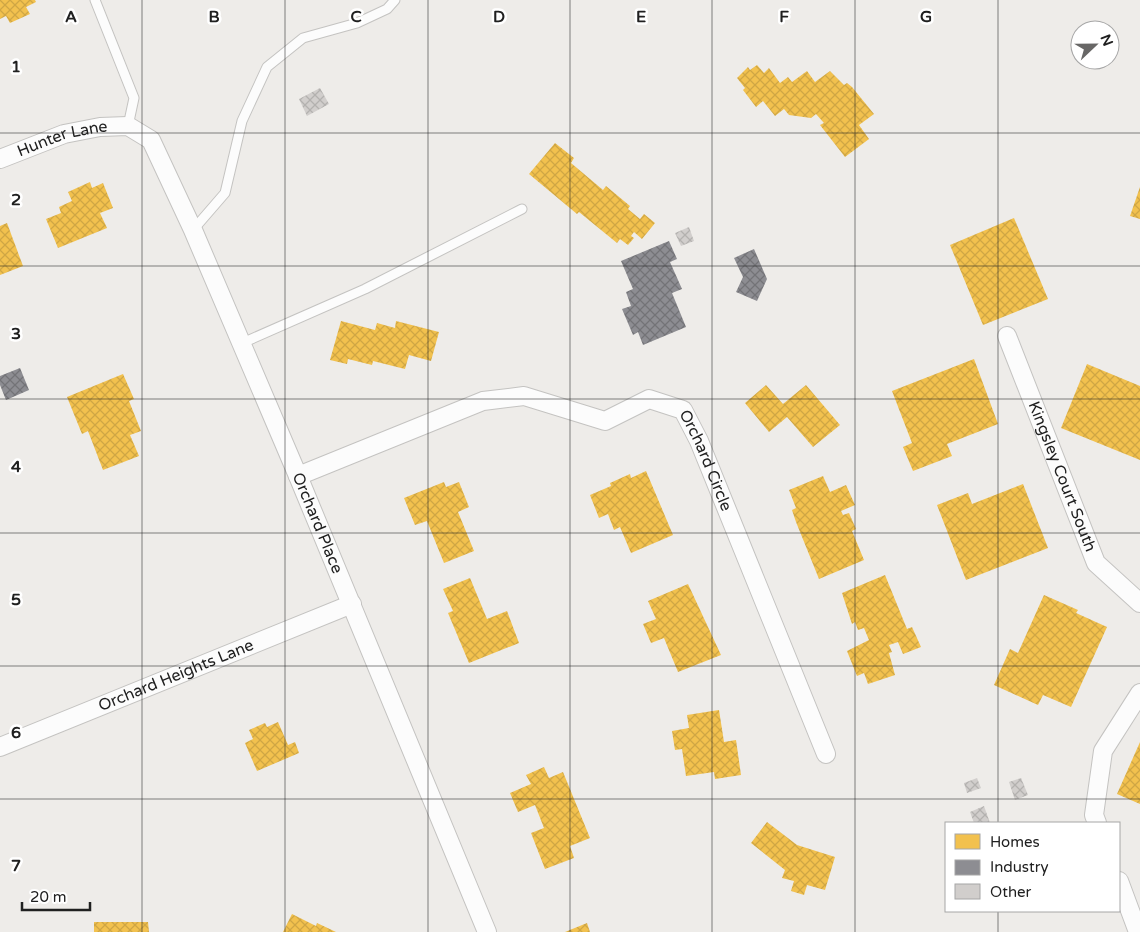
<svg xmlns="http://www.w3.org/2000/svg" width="1140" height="932" font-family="'Varela Round',sans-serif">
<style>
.homes{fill:url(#homes-cross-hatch)}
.industry{fill:url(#industry-cross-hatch)}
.building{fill:url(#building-cross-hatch)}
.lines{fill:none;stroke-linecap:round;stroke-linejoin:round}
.lane-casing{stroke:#c4c3c1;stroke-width:11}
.street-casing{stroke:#c4c3c1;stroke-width:20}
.lane{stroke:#fcfcfc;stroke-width:9}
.street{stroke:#fcfcfc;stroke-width:18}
.grid{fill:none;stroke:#202020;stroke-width:1;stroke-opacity:0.55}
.labels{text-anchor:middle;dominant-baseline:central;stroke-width:5;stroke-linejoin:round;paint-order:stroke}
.street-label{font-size:16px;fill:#202020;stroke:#fff}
.grid-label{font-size:16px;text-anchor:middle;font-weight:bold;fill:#202020;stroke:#fff;stroke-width:5;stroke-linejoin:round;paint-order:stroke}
</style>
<defs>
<pattern id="homes-cross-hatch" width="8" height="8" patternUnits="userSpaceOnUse" patternTransform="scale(1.25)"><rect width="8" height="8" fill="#f2c14e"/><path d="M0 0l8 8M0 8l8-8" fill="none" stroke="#cfa644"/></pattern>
<pattern id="industry-cross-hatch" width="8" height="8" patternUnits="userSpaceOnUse" patternTransform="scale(1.25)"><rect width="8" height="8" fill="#8d8d92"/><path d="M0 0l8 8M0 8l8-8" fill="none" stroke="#737377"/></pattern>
<pattern id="building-cross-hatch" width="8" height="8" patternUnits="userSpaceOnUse" patternTransform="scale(1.25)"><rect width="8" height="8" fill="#d1cecc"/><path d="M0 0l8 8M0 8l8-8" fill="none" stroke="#b3b1af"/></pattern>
</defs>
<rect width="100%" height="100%" fill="#eeece9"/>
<g class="homes">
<path d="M0,0H35L36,2L26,7L30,14L10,23L6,16L0,19Z"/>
<path d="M757,65L764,73L769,68L780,83L788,77L792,82L807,71L815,82L830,71L844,85L847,83L852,87L874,114L859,125L869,139L845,157L820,125L824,123L816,114L811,118L789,115L784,109L775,116L763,101L756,107L743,90L745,88L737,78L748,67L750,70Z"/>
<path d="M555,143L574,158L571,163L603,190L606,186L630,206L628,209L640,219L644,214L655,223L642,239L634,232L631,236L634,238L628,245L620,239L617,243L579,212L577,214L529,174Z"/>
<path d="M90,182L92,188L103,183L113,208L100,213L107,228L58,248L46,219L61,213L59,207L72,201L68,192Z"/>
<path d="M1140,187V219L1130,216Z"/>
<path d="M1014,218L1048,299L983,325L950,245Z"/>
<path d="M7,223L23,266L0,275V226Z"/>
<path d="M341,321L375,330L377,323L395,328L396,321L439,332L431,361L409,355L405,369L373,361L372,365L348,359L347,364L330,360Z"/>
<path d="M974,359L998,424L947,444L952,456L913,471L903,447L912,443L892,391Z"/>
<path d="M1087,364L1140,386V460L1061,428Z"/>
<path d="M123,374L134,399L129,401L141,431L130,435L139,456L103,470L88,431L82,434L67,397Z"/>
<path d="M766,385L783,404L806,385L840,425L813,447L787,417L769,432L745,403Z"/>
<path d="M646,471L673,535L631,553L620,527L614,530L608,514L599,518L590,495L611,486L610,483L630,474L631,478Z"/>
<path d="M823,476L830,492L846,485L855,505L841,511L843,515L849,513L856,529L852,531L864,560L819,579L796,522L792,510L796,508L789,490Z"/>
<path d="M444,482L446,487L459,482L469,507L458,512L474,551L444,563L427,521L415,525L404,498Z"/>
<path d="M1023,484L1048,548L966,580L937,505L968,493L972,504Z"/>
<path d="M885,575L907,629L912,627L921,647L903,654L898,642L889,645L892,652L889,653L895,675L868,684L864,673L857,676L847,651L869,640L864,628L858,630L855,622L852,624L842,593Z"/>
<path d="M470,578L487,619L507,611L519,643L469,663L448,613L453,611L443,589Z"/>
<path d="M688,584L721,655L678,672L664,638L651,643L643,624L656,619L648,601Z"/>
<path d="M1044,595L1078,610L1076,613L1107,627L1071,707L1043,695L1038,705L994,685L1010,649L1018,653Z"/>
<path d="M719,710L724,742L736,740L741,775L715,779L714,772L686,776L682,749L675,750L672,731L689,728L687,715Z"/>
<path d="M278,722L288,745L295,742L299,753L257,771L245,743L253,739L249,730L265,723L267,727Z"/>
<path d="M1140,742V804L1117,794Z"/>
<path d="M544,767L549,778L563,772L590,838L570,846L574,858L545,869L531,833L544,828L535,805L518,812L510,793L531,784L526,775Z"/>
<path d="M767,822L797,845L835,857L825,890L807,885L804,895L791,891L794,881L782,878L785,870L751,843Z"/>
<path d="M292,914L316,926L317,923L336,932H283Z"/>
<path d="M94,922H148L149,932H94Z"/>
<path d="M587,923L590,932H565Z"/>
</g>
<g class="industry">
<path d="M669,241L677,259L670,262L682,289L672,293L686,327L643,345L638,332L633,335L622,309L631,306L626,292L633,289L621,261Z"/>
<path d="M754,249L767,279L757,301L736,292L743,277L734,258Z"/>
<path d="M20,368L29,390L6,400L0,385V376Z"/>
</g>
<g class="building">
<path d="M320,88L329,104L307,116L299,99Z"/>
<path d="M689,227L694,241L681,246L675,233Z"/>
<path d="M977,778L981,788L967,793L964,783Z"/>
<path d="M1021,778L1028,795L1015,800L1009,782Z"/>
<path d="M984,806L990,823H974L970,812Z"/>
</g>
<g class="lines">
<defs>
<g id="lane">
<path d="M95,0L134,98L128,126"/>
<path d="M193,230L225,193L242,121L267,67L303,38L357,23L387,9L395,0"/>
<path d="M240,344L365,289L522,209"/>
</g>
<g id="street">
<path id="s1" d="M0,159L64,134L100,127L128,126L151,140L193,230L298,476L487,932"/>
<path id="s2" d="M1007,336L1096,563L1140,603"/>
<path id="s3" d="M298,476L483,401L524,396L605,421L649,399L683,410L699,441L826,754"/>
<path id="s4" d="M0,747L352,604"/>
<path d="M1097,823L1094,815L1103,751L1140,693"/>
<path d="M1119,881L1138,932"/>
</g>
</defs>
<use href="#lane" class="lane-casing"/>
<use href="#street" class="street-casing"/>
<use href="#lane" class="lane"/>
<use href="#street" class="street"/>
</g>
<path class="grid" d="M142,0V932M285,0V932M428,0V932M570,0V932M712,0V932M855,0V932M998,0V823M0,133H1140M0,266H1140M0,399H1140M0,533H1140M0,666H1140M0,799H1140M998,911V932"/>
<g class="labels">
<g class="street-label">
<text stroke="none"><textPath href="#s1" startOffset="66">Hunter Lane</textPath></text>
<text stroke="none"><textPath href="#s3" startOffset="466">Orchard Circle</textPath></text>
<text stroke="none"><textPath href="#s2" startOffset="151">Kingsley Court South</textPath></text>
<text stroke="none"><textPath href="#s1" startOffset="578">Orchard Place</textPath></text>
<text stroke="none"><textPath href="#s4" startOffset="190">Orchard Heights Lane</textPath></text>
</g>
</g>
<g class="grid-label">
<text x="71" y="22">A</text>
<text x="214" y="22">B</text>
<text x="356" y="22">C</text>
<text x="499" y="22">D</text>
<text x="641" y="22">E</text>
<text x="784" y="22">F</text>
<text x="926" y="22">G</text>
<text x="16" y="72">1</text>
<text x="16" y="205">2</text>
<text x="16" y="339">3</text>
<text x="16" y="472">4</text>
<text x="16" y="605">5</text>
<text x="16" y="738">6</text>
<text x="16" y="871">7</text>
</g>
<rect x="945" y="822" width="175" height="90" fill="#ffffff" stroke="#a6a6a6"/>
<rect x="955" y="834" width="25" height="15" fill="#f2c14e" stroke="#a6a6a6"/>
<text x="990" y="847" font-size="15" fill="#202020">Homes</text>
<rect x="955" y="860" width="25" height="15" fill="#8d8d92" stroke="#a6a6a6"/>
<text x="990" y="872" font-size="15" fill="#202020">Industry</text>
<rect x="955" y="884" width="25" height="15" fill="#d1cecc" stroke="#a6a6a6"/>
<text x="990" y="897" font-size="15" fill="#202020">Other</text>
<g transform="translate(1095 45) rotate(68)"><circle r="24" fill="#ffffff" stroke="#a6a6a6"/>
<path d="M0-4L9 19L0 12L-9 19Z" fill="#686766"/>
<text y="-8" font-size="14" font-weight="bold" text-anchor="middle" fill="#202020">N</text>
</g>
<path d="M22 902v8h68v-8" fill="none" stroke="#202020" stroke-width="2.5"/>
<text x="30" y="902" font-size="15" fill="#202020" stroke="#ffffff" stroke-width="4" paint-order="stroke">20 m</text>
</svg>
